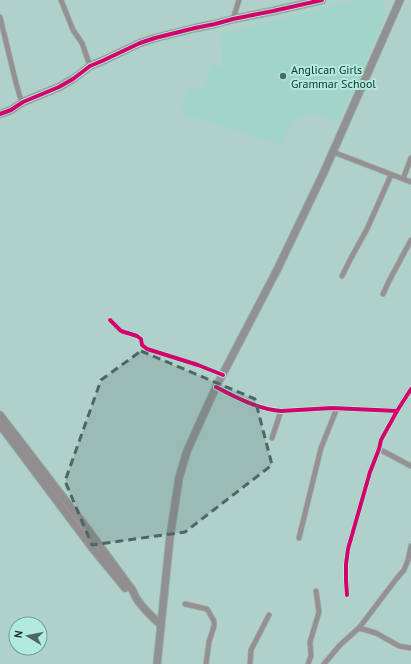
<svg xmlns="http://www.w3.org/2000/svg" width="411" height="664" font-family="'PT Sans',sans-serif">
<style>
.built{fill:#a0d5c8}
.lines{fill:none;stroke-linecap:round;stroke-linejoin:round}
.street-casing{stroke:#94aea8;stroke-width:6}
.secondary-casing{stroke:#94aea8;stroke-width:9}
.primary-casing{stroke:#94aea8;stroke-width:9}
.street{stroke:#988f93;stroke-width:4.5}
.secondary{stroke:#928e90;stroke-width:7}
.primary{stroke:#919092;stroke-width:7}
.cycleway-casing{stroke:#b0ebdd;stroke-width:6}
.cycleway{stroke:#d6006c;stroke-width:4}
.marked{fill:#4d6862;fill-opacity:0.2;stroke:#4d6862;stroke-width:3;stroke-dasharray:8 5;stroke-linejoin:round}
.poi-dot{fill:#4d6862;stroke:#b0ebdd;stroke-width:1.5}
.labels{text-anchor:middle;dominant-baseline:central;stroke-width:4;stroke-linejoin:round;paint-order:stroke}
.poi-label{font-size:12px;fill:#18302b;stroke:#b0ebdd;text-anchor:start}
</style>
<rect width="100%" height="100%" fill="#b0d1c9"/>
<path class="built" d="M356,0H383L386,13L338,123L321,115L308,114L301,115L293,121L281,145L181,113L189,86L204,89L212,64L222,67L221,34Z"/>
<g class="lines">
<defs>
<g id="street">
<path d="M61,0L73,30L82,43L90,66"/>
<path d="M0,17L16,83L20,97L23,102"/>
<path d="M233,19L239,0"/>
<path d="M333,152L411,182"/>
<path d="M403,179L411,158"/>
<path d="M342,276L351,258L367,229L391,175"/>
<path d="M383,294L389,281L411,240"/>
<path d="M110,320L121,331L137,336L141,339L142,345L147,349L198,365L223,375"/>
<path d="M216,387C237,398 258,409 281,411L332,408L397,411"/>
<path d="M272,438L281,411"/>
<path d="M379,449L411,466"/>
<path d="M299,538L321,448L337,408"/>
<path d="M347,595L346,580V564L348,549L370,472L379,449L381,440L397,411L411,389"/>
<path d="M185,604L207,609L214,621V626L209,642L206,664"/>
<path d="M359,628L376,633L399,646L411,648"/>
<path d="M250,664L251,650L269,615"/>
<path d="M308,664L311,656L310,642L319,612L316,591"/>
<path d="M324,664L340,645L359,628L397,578L404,570L408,560L411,546"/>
</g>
<g id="secondary">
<path d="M0,114L11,110L23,102L59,87L73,79L90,66L102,61L140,43L155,38L195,28L215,24L233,19L273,11L322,0"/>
<path d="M0,415L86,527L133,591C136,602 152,617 161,625"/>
<path d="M0,425L93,549L125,588"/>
</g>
<path id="primary" d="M157,664L170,537L179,478L187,451L216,387L277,270L324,172L400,0"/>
</defs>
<use href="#street" class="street-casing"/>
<use href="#secondary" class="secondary-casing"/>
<use href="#primary" class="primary-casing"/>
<use href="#street" class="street"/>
<use href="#secondary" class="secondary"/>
<use href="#primary" class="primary"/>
<defs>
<g id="cycleway">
<path d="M0,114L11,110L23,102L59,87L73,79L90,66L102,61L140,43L155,38L195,28L215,24L233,19L273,11L322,0"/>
<path d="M110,320L121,331L137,336L141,339L142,345L147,349L198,365L223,375"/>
<path d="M216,387C237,398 258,409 281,411L332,408L397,411"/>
<path d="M347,595L346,580V564L348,549L370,472L379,449L381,440L397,411L411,389"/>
</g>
</defs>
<use href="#cycleway" class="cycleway-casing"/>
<use href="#cycleway" class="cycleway"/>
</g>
<path class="marked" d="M141,351L255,399L272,465L185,532L92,545L65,481L101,380Z"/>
<circle class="poi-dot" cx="283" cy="76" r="4"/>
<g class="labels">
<g class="poi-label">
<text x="291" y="69">Anglican Girls<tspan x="291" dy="14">Grammar School</tspan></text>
</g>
</g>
<g transform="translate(28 636) rotate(280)"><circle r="19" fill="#b0ebdd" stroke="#73a096"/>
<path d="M0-3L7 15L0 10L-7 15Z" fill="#4d6862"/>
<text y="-6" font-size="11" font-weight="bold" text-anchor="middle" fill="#18302b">N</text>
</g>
</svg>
